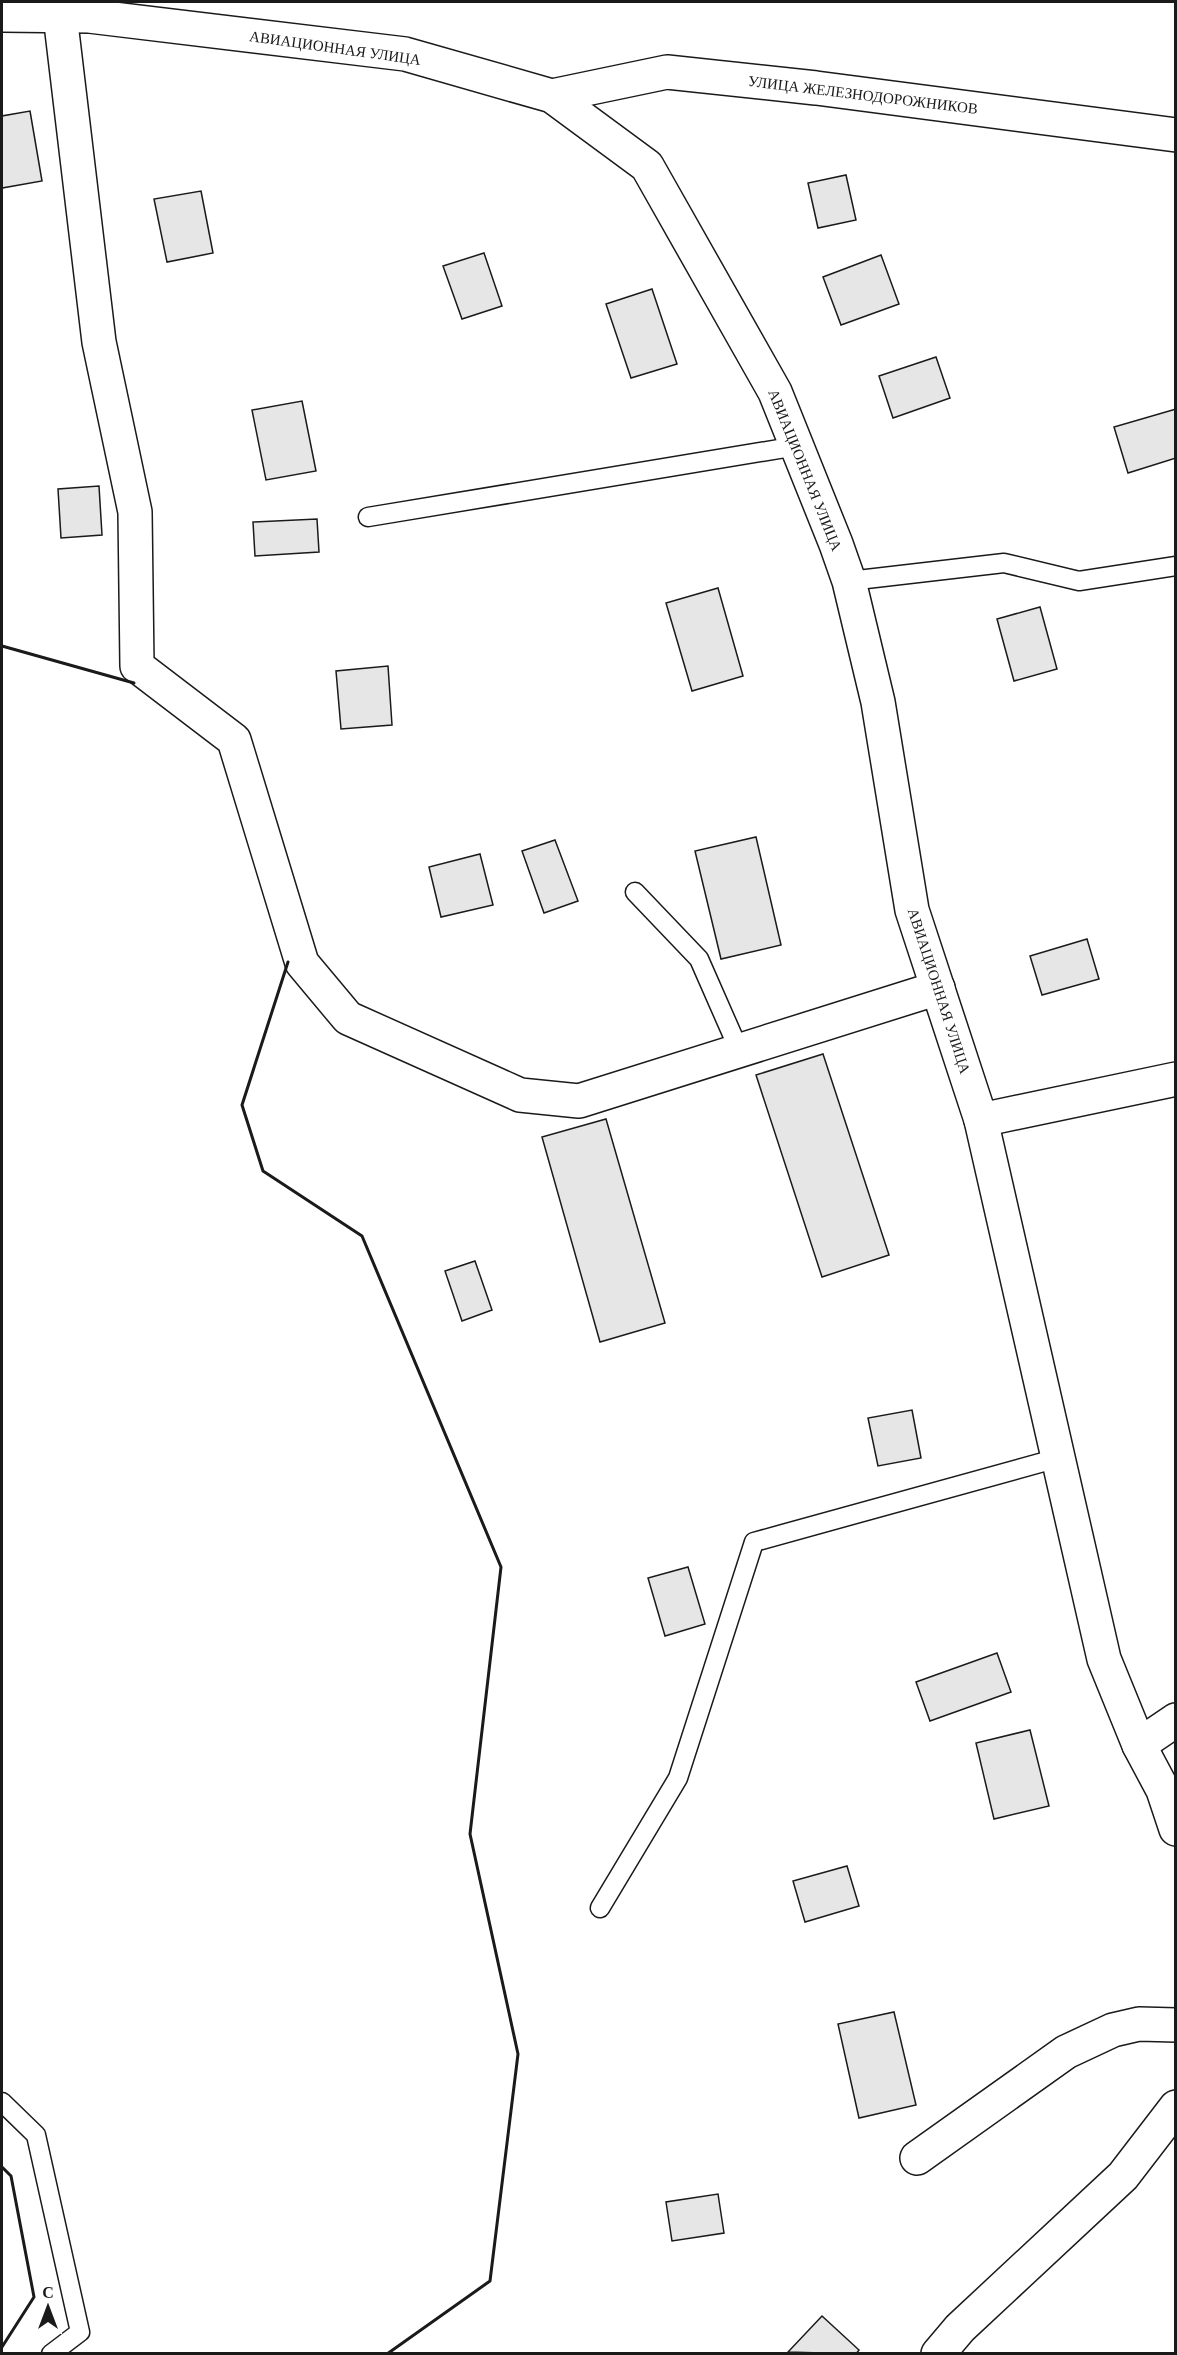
<svg xmlns="http://www.w3.org/2000/svg" width="1177" height="2355" font-family="Georgia,serif">
<style>
.building{fill:#e6e6e6;stroke:#1a1a1a;stroke-width:1.5}
.lines{fill:none;stroke-linecap:round;stroke-linejoin:round}
.service-casing{stroke:#1a1a1a;stroke-width:21}
.minor-casing{stroke:#1a1a1a;stroke-width:36}
.tertiary-casing{stroke:#1a1a1a;stroke-width:36}
.service{stroke:#fff;stroke-width:18}
.minor{stroke:#fff;stroke-width:33}
.tertiary{stroke:#fff;stroke-width:33}
.wall{stroke:#1a1a1a;stroke-width:3}
.labels{text-anchor:middle;dominant-baseline:central;stroke-width:4.5;stroke-linejoin:round;paint-order:stroke}
.street-label{font-size:15px;fill:#1a1a1a;stroke:#fff}
</style>
<rect width="100%" height="100%" fill="#fff"/>
<g class="building">
<path d="M30,111L42,181L2,188V116Z"/>
<path d="M846,175L856,220L818,228L808,183Z"/>
<path d="M201,191L213,253L167,262L154,199Z"/>
<path d="M484,253L502,306L462,319L443,266Z"/>
<path d="M881,255L899,304L841,325L823,277Z"/>
<path d="M652,289L677,364L631,378L606,304Z"/>
<path d="M936,357L950,398L893,418L879,376Z"/>
<path d="M302,401L316,471L266,480L252,410Z"/>
<path d="M1176,409V458L1128,473L1114,427Z"/>
<path d="M99,486L102,535L61,538L58,489Z"/>
<path d="M317,519L319,552L255,556L253,522Z"/>
<path d="M718,588L743,676L692,691L666,603Z"/>
<path d="M1040,607L1057,669L1014,681L997,619Z"/>
<path d="M388,666L392,725L341,729L336,671Z"/>
<path d="M756,837L781,945L721,959L695,851Z"/>
<path d="M555,840L578,901L544,913L522,851Z"/>
<path d="M480,854L493,905L441,917L429,867Z"/>
<path d="M1087,939L1099,979L1042,995L1030,956Z"/>
<path d="M823,1054L889,1255L822,1277L756,1075Z"/>
<path d="M606,1119L665,1323L600,1342L542,1137Z"/>
<path d="M475,1261L492,1310L462,1321L445,1271Z"/>
<path d="M912,1410L921,1458L878,1466L868,1418Z"/>
<path d="M688,1567L705,1624L665,1636L648,1578Z"/>
<path d="M997,1653L1011,1692L930,1721L916,1682Z"/>
<path d="M1030,1730L1049,1806L994,1819L976,1743Z"/>
<path d="M847,1866L859,1906L805,1922L793,1881Z"/>
<path d="M894,2012L916,2105L859,2118L838,2024Z"/>
<path d="M718,2194L724,2233L672,2241L666,2202Z"/>
<path d="M822,2316L859,2350L856,2354L788,2352Z"/>
</g>
<g class="lines">
<defs>
<g id="service">
<path d="M368,517L797,446"/>
<path d="M849,581L1004,563L1079,581L1176,566"/>
<path d="M635,892L699,959L739,1050"/>
<path d="M600,1908L678,1778L754,1542L1058,1458"/>
<path d="M2,2102L36,2135L80,2332L51,2354"/>
</g>
<g id="minor">
<path d="M60,15L99,342L135,512L137,666L234,740L302,963L348,1018L520,1095L579,1101L938,988"/>
<path d="M552,96L667,72L816,88L1176,135"/>
<path d="M981,1120L1104,1659L1139,1745L1163,1790L1176,1829"/>
<path d="M1139,1745L1176,1720"/>
<path d="M917,2158L1066,2052L1113,2030L1139,2024L1176,2025"/>
<path d="M938,2354L960,2328L1123,2176L1176,2107"/>
</g>
<path id="tertiary" d="M2,15L89,16L405,54L552,96L647,166L775,392L836,544L849,581L878,702L912,910L981,1120L1176,1079"/>
</defs>
<use href="#service" class="service-casing"/>
<use href="#minor" class="minor-casing"/>
<use href="#tertiary" class="tertiary-casing"/>
<use href="#service" class="service"/>
<use href="#minor" class="minor"/>
<use href="#tertiary" class="tertiary"/>
<g class="wall">
<path d="M2,646L134,683"/>
<path d="M288,962L242,1105L263,1171L362,1236L501,1567L470,1834L518,2054L490,2281L387,2354"/>
<path d="M2,2167L11,2176L34,2297L2,2347"/>
</g>
</g>
<g class="labels">
<g class="street-label">
<text transform="translate(335 48) rotate(8)">АВИАЦИОННАЯ УЛИЦА</text>
<text transform="translate(863 95) rotate(7)">УЛИЦА ЖЕЛЕЗНОДОРОЖНИКОВ</text>
<text transform="translate(805 470) rotate(68)">АВИАЦИОННАЯ УЛИЦА</text>
<text transform="translate(939 991) rotate(72)">АВИАЦИОННАЯ УЛИЦА</text>
</g>
</g>
<rect width="1177" height="2355" fill="none" stroke="#1a1a1a" stroke-width="6"/>
<g transform="translate(48 2307)" stroke="#ffffff" stroke-width="4.5" paint-order="stroke">
<path d="M0-4.5L10 22L0 15L-10 22Z" fill="#1a1a1a"/>
<text y="-9" font-size="16" font-weight="bold" text-anchor="middle" fill="#1a1a1a">С</text>
</g>
</svg>
